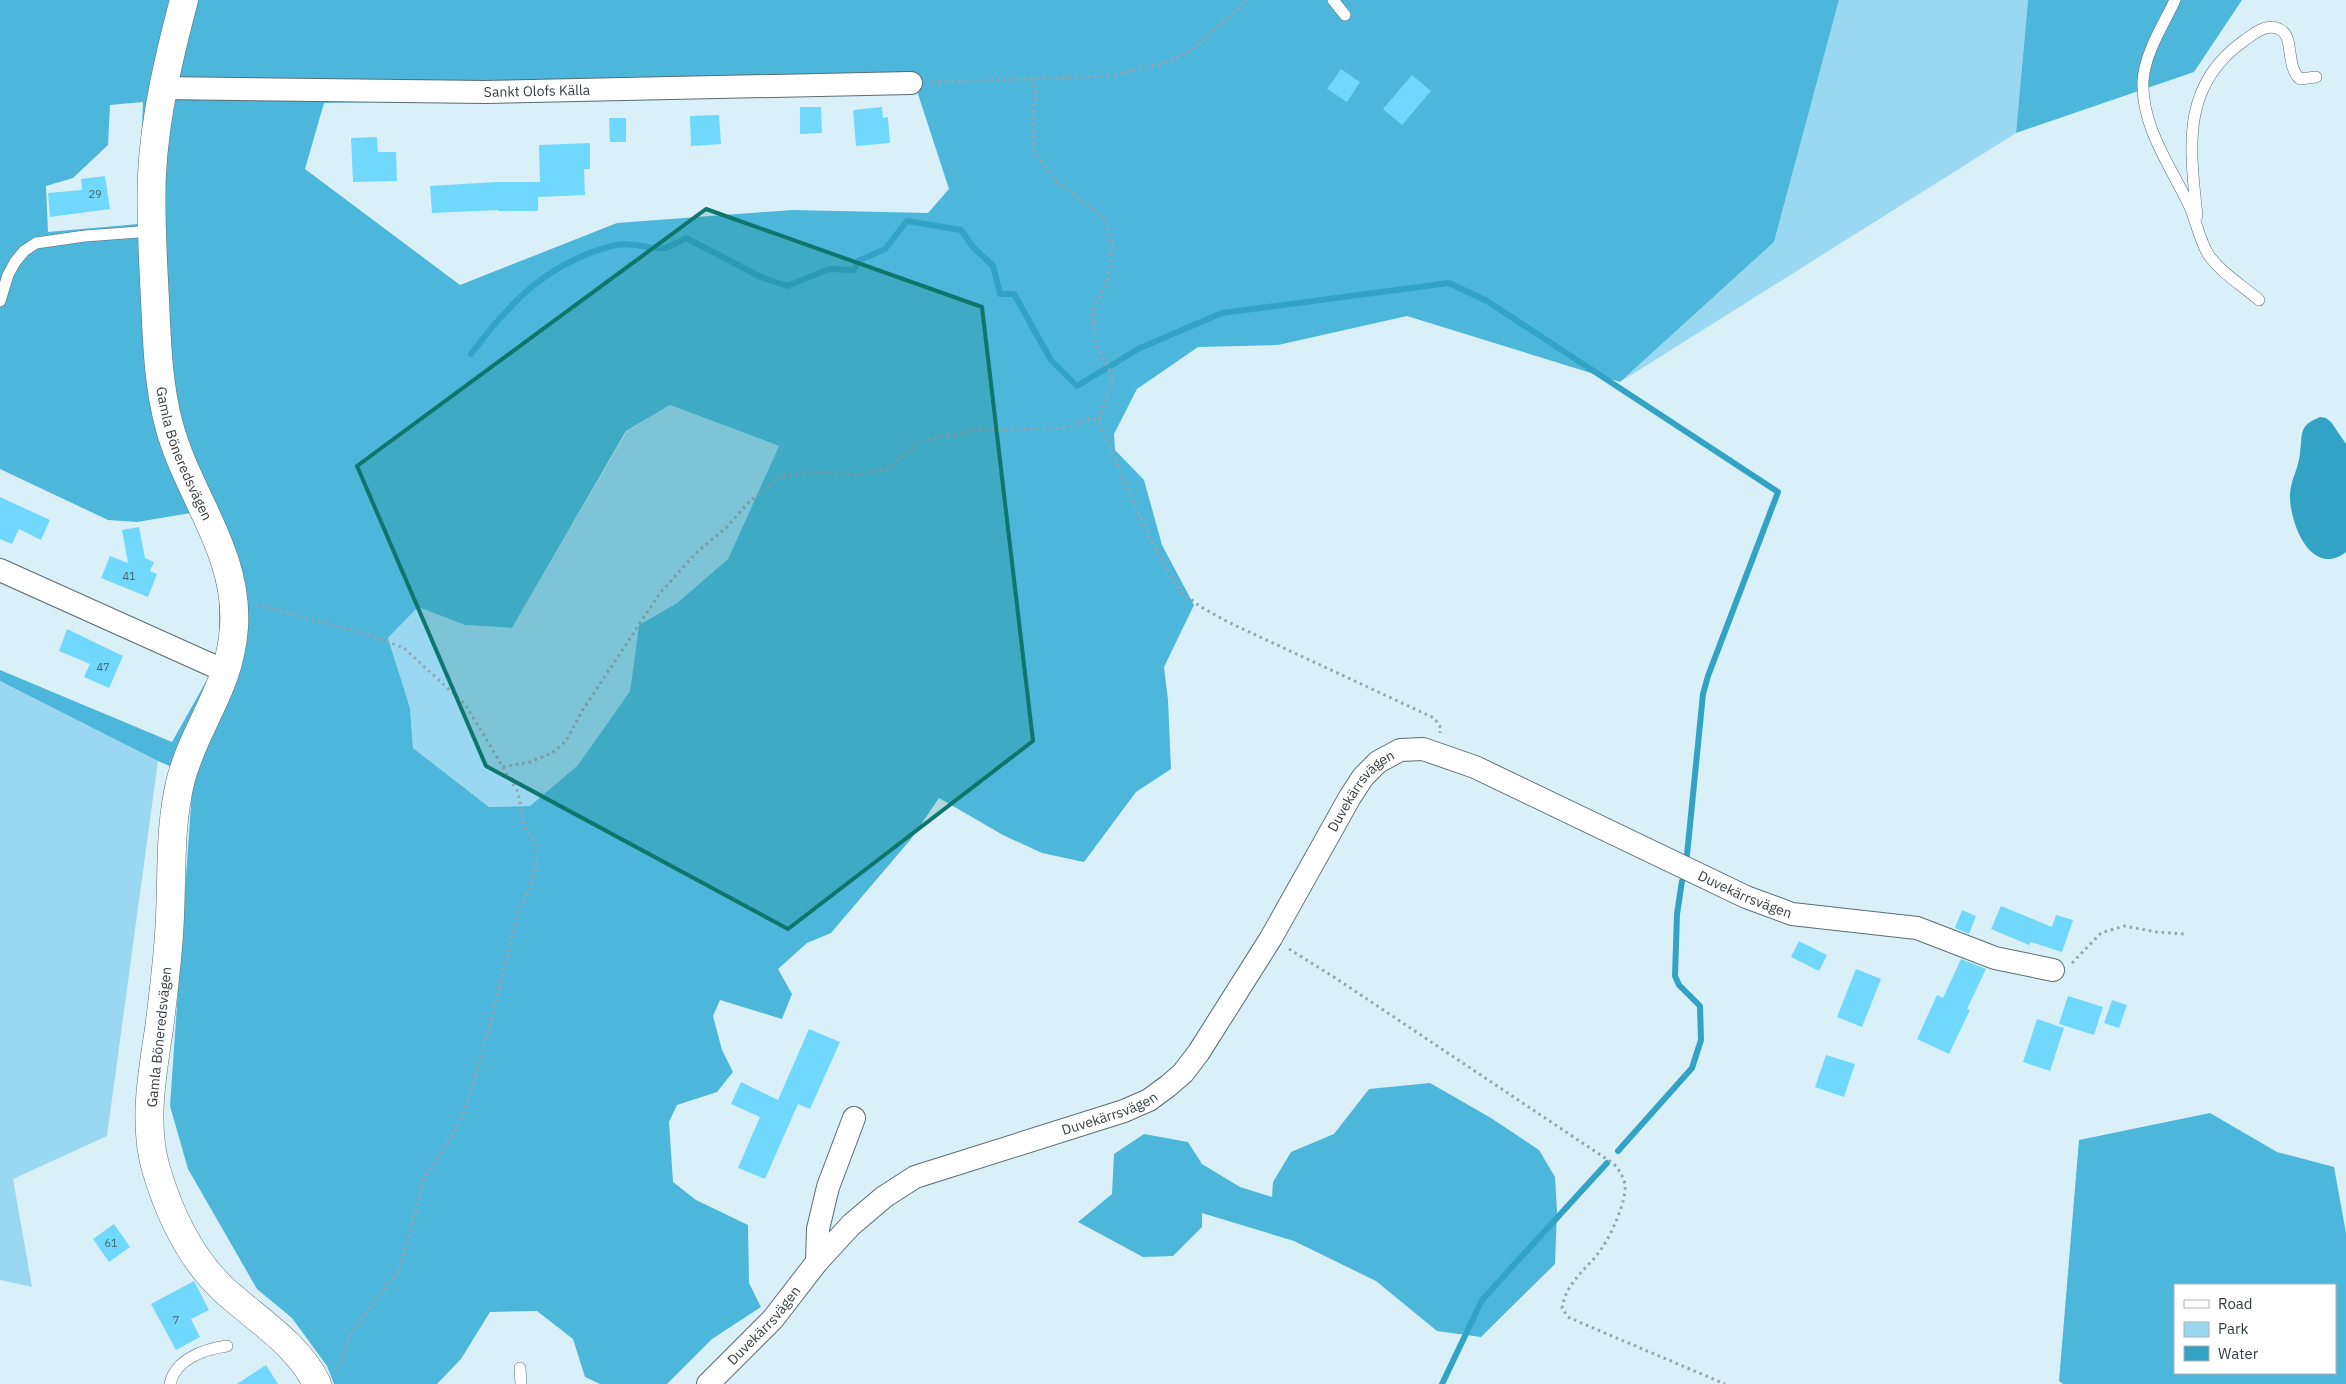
<svg xmlns="http://www.w3.org/2000/svg" width="2346" height="1384" font-family="'IBM Plex Sans',sans-serif">
<style>
.green{fill:#99d8f0}
.forest{fill:#4cb7da;fill-rule:evenodd}
.water{fill:#33a3c5}
.lines{fill:none;stroke-linecap:round;stroke-linejoin:round}
.stream{stroke:#33a3c5;stroke-width:6}
.building{fill:#70d8fc}
.service-casing{stroke:#596c73;stroke-width:12}
.minor-casing{stroke:#596c73;stroke-width:24}
.tertiary-casing{stroke:#596c73;stroke-width:29}
.path{stroke:#95a5ac;stroke-width:3;stroke-dasharray:2.5 4;stroke-linecap:butt}
.service{stroke:#fff;stroke-width:11}
.minor{stroke:#fff;stroke-width:22}
.tertiary{stroke:#fff;stroke-width:28}
.marked{fill:#0f766e;fill-opacity:0.2;stroke:#0f766e;stroke-width:4;stroke-linejoin:round}
.labels{text-anchor:middle;dominant-baseline:central;stroke-width:5;stroke-linejoin:round;paint-order:stroke}
.number-label{font-size:11px;fill:#43646f}
.street-label{font-size:14px;fill:#343d40;stroke:#fff}
</style>
<rect width="100%" height="100%" fill="#daf0f9"/>
<g class="green">
<path d="M1839,0H2028L2016,133L1620,382L1774,242Z"/>
<path d="M670,405L779,446L728,559L677,603L639,625L630,691L578,765L530,806L489,807L413,748L410,708L388,638L418,607L465,625L512,628L627,431Z"/>
<path d="M0,681L158,761L107,1136L13,1179L32,1287L0,1280Z"/>
</g>
<g class="forest">
<path d="M0,0H1839L1774,242L1620,382L1407,316L1278,345L1198,347L1137,389L1114,434L1115,450L1144,480L1162,545L1194,605L1164,667L1168,700L1171,769L1136,792L1084,862L1042,853L1003,835L939,798L911,839L831,933L807,943L778,969L792,994L782,1019L720,1000L713,1016L722,1050L733,1072L717,1092L677,1105L669,1122L673,1182L696,1200L748,1225L749,1283L761,1307L712,1339L667,1384H600L585,1377L573,1339L537,1311L490,1312L461,1359L437,1384H334L327,1366L292,1318L257,1289L188,1169L170,1106L193,776L158,761L0,681V670L172,742L208,678L219,646V598L212,562L191,513L137,522L108,520L0,469ZM917,91L949,189L928,213L792,210L617,223L460,285L305,169L324,103ZM143,102L138,224L48,232L46,186L73,178L108,145L110,105ZM670,405L779,446L728,559L677,603L639,625L630,691L578,765L530,806L489,807L413,748L410,708L388,638L418,607L465,625L512,628L626,431Z"/>
<path d="M2028,0H2242L2194,72L2016,133Z"/>
<path d="M1430,1083L1491,1118L1539,1150L1555,1177L1557,1211L1555,1264L1481,1337L1437,1331L1376,1281L1294,1241L1202,1213V1227L1173,1256L1143,1257L1078,1222L1112,1194L1114,1154L1144,1134L1188,1142L1202,1164L1240,1187L1272,1197L1273,1182L1291,1152L1334,1134L1369,1089Z"/>
<path d="M2210,1113L2277,1152L2334,1167L2346,1233V1384H2063L2059,1381L2079,1140ZM2175,1285H2335V1373H2175Z"/>
</g>
<path class="water" d="M2320,417L2326,418L2331,422L2346,444V552C2311,579 2289,522 2290,494C2291,479 2299,467 2300,453C2303,433 2298,426 2320,417Z"/>
<g class="lines">
<g class="stream">
<path d="M471,354C511,301 549,261 616,245C632,241 650,250 665,248C672,246 680,241 686,238L761,277L787,286L829,269L854,270L858,261L885,249L907,221L961,230L973,247L993,266L1000,294H1014L1051,360L1077,386L1140,348L1222,313L1449,283L1487,301L1778,492L1708,676L1703,694L1687,855"/>
<path d="M1618,1151L1692,1068L1701,1040L1700,1006L1679,985L1675,976L1677,914L1682,881"/>
<path d="M1442,1384L1482,1300L1607,1163"/>
</g>
</g>
<g class="building">
<path d="M1341,69L1360,82L1347,102L1327,89Z"/>
<path d="M1412,75L1431,91L1402,125L1383,109Z"/>
<path d="M800,107H821L822,133L800,134Z"/>
<path d="M882,107L883,118L888,117L890,143L856,146L853,110Z"/>
<path d="M719,115L721,144L691,146L690,116Z"/>
<path d="M609,118H626V142H610Z"/>
<path d="M377,137L378,152H396L397,181L353,182L351,138Z"/>
<path d="M590,143V169H584L585,195L538,197V211H498V210L432,213L430,186L496,182H540L539,145Z"/>
<path d="M105,176L110,209L50,217L48,193L82,190L81,179Z"/>
<path d="M0,497L50,520L41,540L19,529L12,544L0,539Z"/>
<path d="M139,527L145,558L154,562L150,571L157,574L148,597L101,578L110,556L128,563L122,530Z"/>
<path d="M67,629L123,656L109,688L84,677L90,664L59,651Z"/>
<path d="M2001,906L2052,927L2056,915L2073,920L2062,952L2031,942L2029,945L1991,929Z"/>
<path d="M1962,910L1976,916L1969,934L1955,928Z"/>
<path d="M1799,941L1827,955L1819,971L1791,957Z"/>
<path d="M1961,959L1986,969L1967,1009L1970,1010L1949,1054L1917,1039L1937,995L1943,998Z"/>
<path d="M1856,969L1881,979L1862,1027L1837,1017Z"/>
<path d="M2068,996L2103,1007L2094,1035L2059,1024Z"/>
<path d="M2112,1000L2127,1005L2119,1028L2104,1023Z"/>
<path d="M2037,1019L2064,1028L2050,1071L2023,1062Z"/>
<path d="M809,1029L840,1042L810,1109L798,1104L765,1179L738,1168L760,1117L731,1104L741,1082L778,1100Z"/>
<path d="M1826,1055L1855,1064L1844,1097L1815,1087Z"/>
<path d="M114,1224L130,1247L109,1262L93,1239Z"/>
<path d="M194,1281L209,1310L191,1319L200,1337L176,1350L151,1304Z"/>
<path d="M266,1365L278,1384H237Z"/>
</g>
<g class="lines">
<defs>
<g id="service">
<path d="M1333,0L1345,15"/>
<path d="M2175,0C2163,26 2145,52 2143,81C2141,126 2170,165 2189,205C2196,220 2199,239 2208,254C2220,272 2243,286 2259,300"/>
<path d="M2197,216C2190,148 2180,85 2245,40C2255,33 2266,23 2279,29C2295,35 2285,66 2300,79L2316,77"/>
<path d="M0,301L8,275L15,262L24,251L36,243L85,236L152,231"/>
<path d="M520,1368L521,1384"/>
<path d="M170,1384C175,1359 205,1349 227,1346"/>
</g>
<g id="minor">
<path id="s1" d="M162,88L485,92L911,83"/>
<path d="M0,570L227,672"/>
<path d="M817,1262L818,1229L828,1187L854,1118"/>
<path id="s2" d="M708,1384L773,1319L817,1262L851,1225L884,1197L915,1177L1124,1111L1149,1100L1168,1086L1183,1073L1199,1052L1271,938L1350,797L1363,777L1378,762L1400,750L1423,749L1475,767L1746,897L1792,914L1917,928L1995,958L2053,970"/>
</g>
<g id="tertiary">
<path id="s3" d="M184,0C169,57 155,115 152,174C150,216 153,258 155,300C157,342 158,384 169,425C187,494 239,552 234,627C230,689 196,723 181,779C168,830 173,882 169,934C167,966 163,997 159,1029C152,1075 143,1124 156,1169C169,1213 190,1258 224,1290C256,1319 298,1344 317,1384"/>
</g>
</defs>
<use href="#service" class="service-casing"/>
<use href="#minor" class="minor-casing"/>
<use href="#tertiary" class="tertiary-casing"/>
<g class="path">
<path d="M1032,78L1036,95L1033,119L1034,151L1056,181L1105,218L1113,246L1107,283L1093,311L1095,343L1114,378L1098,422"/>
<path d="M932,82L1110,76L1167,62L1192,50L1247,0"/>
<path d="M255,604L370,635L404,648L465,704L518,792L524,826L537,845L536,866L530,889L519,909L494,1010L470,1096L458,1126L424,1179L400,1269L351,1333L343,1358L336,1371"/>
<path d="M503,767L530,762L552,753L566,741L582,711L660,593L696,553L727,527L748,503L781,476L824,472L856,475L888,469L919,441L976,430L1065,428L1092,418L1098,422L1106,438L1150,539L1180,591L1201,607L1228,622L1434,718L1441,728L1440,733"/>
<path d="M1289,949L1337,979L1614,1164C1619,1170 1623,1176 1625,1184C1627,1200 1611,1235 1602,1248C1587,1270 1567,1280 1562,1308L1568,1317L1579,1322L1725,1384"/>
<path d="M2072,963L2101,933L2124,926L2157,932L2185,934"/>
</g>
<use href="#service" class="service"/>
<use href="#minor" class="minor"/>
<use href="#tertiary" class="tertiary"/>
</g>
<path class="marked" d="M706,209L982,307L1033,741L788,929L486,766L357,466Z"/>
<g class="labels">
<g class="number-label">
<text x="95" y="194">29</text>
<text x="129" y="576">41</text>
<text x="103" y="667">47</text>
<text x="111" y="1243">61</text>
<text x="176" y="1320">7</text>
</g>
<g class="street-label">
<text stroke="none"><textPath href="#s1" startOffset="375">Sankt Olofs Källa</textPath></text>
<text stroke="none"><textPath href="#s3" startOffset="461">Gamla Böneredsvägen</textPath></text>
<text stroke="none"><textPath href="#s2" startOffset="919">Duvekärrsvägen</textPath></text>
<text stroke="none"><textPath href="#s2" startOffset="1354">Duvekärrsvägen</textPath></text>
<text transform="translate(159 1037) rotate(-84)">Gamla Böneredsvägen</text>
<text stroke="none"><textPath href="#s2" startOffset="499">Duvekärrsvägen</textPath></text>
<text stroke="none"><textPath href="#s2" startOffset="81">Duvekärrsvägen</textPath></text>
</g>
</g>
<rect x="2174" y="1284" width="162" height="90" fill="#ffffff" stroke="#aeb1b3"/>
<rect x="2184" y="1300" width="25" height="8" fill="#ffffff" stroke="#aeb1b3"/>
<text x="2218" y="1309" font-size="15" fill="#343d40">Road</text>
<rect x="2184" y="1322" width="25" height="15" fill="#99d8f0" stroke="#aeb1b3"/>
<text x="2218" y="1334" font-size="15" fill="#343d40">Park</text>
<rect x="2184" y="1346" width="25" height="15" fill="#33a3c5" stroke="#aeb1b3"/>
<text x="2218" y="1359" font-size="15" fill="#343d40">Water</text>
</svg>
